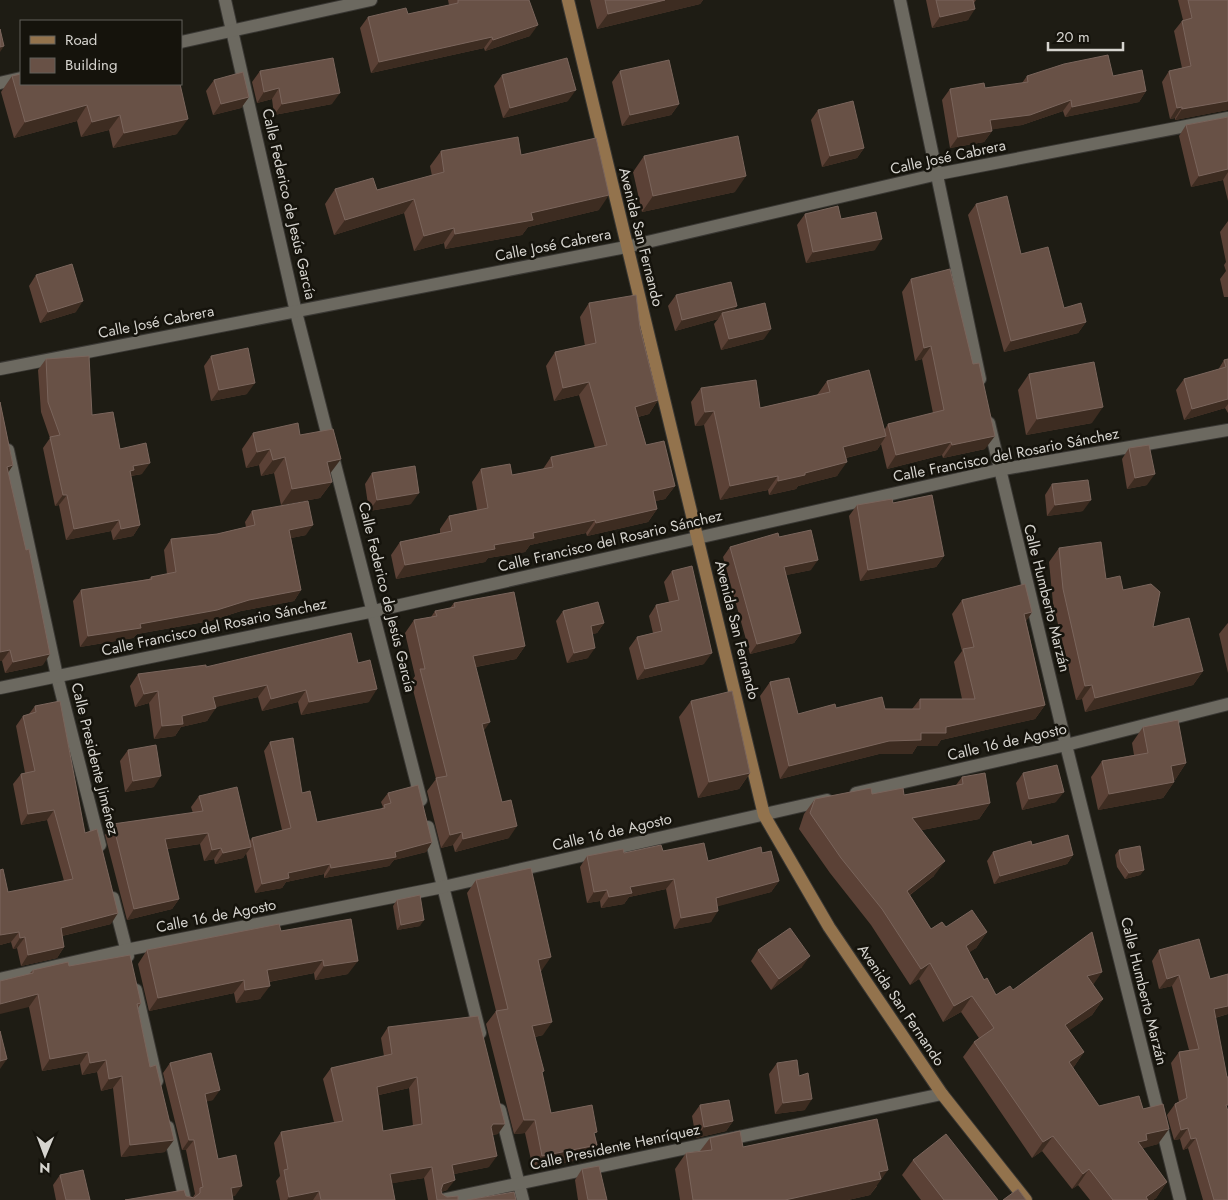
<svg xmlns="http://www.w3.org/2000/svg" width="1228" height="1200" font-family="Jost,sans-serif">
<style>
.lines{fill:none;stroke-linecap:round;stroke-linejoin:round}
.street-casing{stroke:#393733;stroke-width:14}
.secondary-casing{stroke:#393733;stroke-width:14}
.street{stroke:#6c6960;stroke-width:12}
.secondary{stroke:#93734d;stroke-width:12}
.wall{fill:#5b4136;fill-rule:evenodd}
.shaded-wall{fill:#3d2c21}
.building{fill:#685146;stroke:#7a655c;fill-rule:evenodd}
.labels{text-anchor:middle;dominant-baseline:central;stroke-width:5;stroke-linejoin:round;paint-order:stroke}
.street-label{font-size:15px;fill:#d6d4cf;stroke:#15130c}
</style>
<rect width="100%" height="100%" fill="#1e1c14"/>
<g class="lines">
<defs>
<g id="street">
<path d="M225,0L296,312L421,800"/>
<path d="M900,0L980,379"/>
<path d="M181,42L371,0"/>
<path d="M0,83L21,78"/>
<path d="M0,369L626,247L938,174L1228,118"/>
<path d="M989,423L1066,745L1180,1200"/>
<path d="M8,450L57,676L100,845"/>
<path d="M0,688L374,611L998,470L1228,430"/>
<path d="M856,793L1066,745L1228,704"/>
<path d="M428,827L480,1033"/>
<path d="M113,898L128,956"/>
<path d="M0,979L126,950L443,887L827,800"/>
<path d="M136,990L157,1081"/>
<path d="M500,1110L523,1200"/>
<path d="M168,1127L185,1200"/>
<path d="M441,1200L942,1094"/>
</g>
<path id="secondary" d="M568,0L764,815L829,927L942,1094L1026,1200"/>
</defs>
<use href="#street" class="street-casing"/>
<use href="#secondary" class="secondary-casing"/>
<use href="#street" class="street"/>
<use href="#secondary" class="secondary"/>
</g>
<g class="wall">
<path d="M448,0H529L530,36L485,51L484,48L371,73L360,28L368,17L408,14L449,5Z"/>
<path d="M590,0H703L700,4L597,29Z"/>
<path d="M926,0H976L974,3L968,20L932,28Z"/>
<path d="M1178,0H1228L1227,110L1175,120V118L1170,119L1162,82L1169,71L1182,68L1174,31L1182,21L1183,20Z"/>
<path d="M260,71L332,104L274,115L272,99L257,103L252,82Z"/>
<path d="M620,71L679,104L671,115L622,126L612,82Z"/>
<path d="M502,75L568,101L503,118L494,86Z"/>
<path d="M12,76L180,84L177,134L113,148L109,130L81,137L77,121L14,138L1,92Z"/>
<path d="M1027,76H1113L1146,91L1139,102L1065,117L1063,111L1022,125L992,129V131L984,142L950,148L942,100L950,89L985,88L1022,83Z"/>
<path d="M214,80L249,97L241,108L213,115L206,91Z"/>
<path d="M818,110L864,148L857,158L822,167L811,120Z"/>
<path d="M1228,117V201L1223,180L1191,187L1179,136L1186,125Z"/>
<path d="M441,151L521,155L599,210L528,227L522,235L445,249L444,243L414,251L404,213L334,235L325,204L335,189L377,190L432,176L430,166Z"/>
<path d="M644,156L735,192L642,212L633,172Z"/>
<path d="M976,204L1021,254L1064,308L1086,322L1078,333L1004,352L968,215Z"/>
<path d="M805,214L841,219L875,250L806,263L797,225Z"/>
<path d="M1228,221V297H1224L1220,279L1226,271L1224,265L1226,262L1220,232Z"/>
<path d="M36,275L76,312L40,323L29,286Z"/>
<path d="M911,279L985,449L943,458L942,455L887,469L881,444L877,450L846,458L837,476L798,486L796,489L769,495L768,490L720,500L704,425L695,426L691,402L701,388L760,408L817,395L827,381L885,429L888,424L933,413L922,359L915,361L902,292Z"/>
<path d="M676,295L737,306L733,310L764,339L721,350L714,324L718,319L675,331L668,306Z"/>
<path d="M589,303L640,328L658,400L649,414L638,417L646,445L675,486L665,499L655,501L657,509L648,522L587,536L586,533L530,545L525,552L488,558L485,562L396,579L391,555L400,542L440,533V529L449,516L477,510L472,482L481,469L512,475L543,469L551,457L595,448L579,395L554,401L546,366L555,352L585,346L580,317Z"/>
<path d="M211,356L247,394L211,401L204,366Z"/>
<path d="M46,359L92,415L142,474L131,476L140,525L133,536L113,540L111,531L66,540L59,505L55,506L43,448L50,438L41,412L38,370Z"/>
<path d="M1228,359V413L1225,408L1184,420L1176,390L1184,379L1218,370L1224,360Z"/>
<path d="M1029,374L1092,423L1026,435L1018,390Z"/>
<path d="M0,402L13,465L8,472L43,665L5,673L2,661Z"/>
<path d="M253,433L330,474L332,482L320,498L281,505L274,473L261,476L259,465L246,468L242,449Z"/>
<path d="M1129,448L1147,485L1127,489L1122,459Z"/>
<path d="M372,473L411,504L369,511L365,484Z"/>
<path d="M1052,484L1083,511L1047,516L1045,495Z"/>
<path d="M893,503L944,556L936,567L860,581L849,516L857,505Z"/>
<path d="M252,511L306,535L291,538L301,590L294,601L241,611L210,621L137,634L133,638L80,647L73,601L81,590L149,579L151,577L167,574L164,550L171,539L217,534L246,527L245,522Z"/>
<path d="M779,537L811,570L786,575L801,633L794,643L750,654L723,557L730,547Z"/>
<path d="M1059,548L1123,590L1153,627L1203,671L1193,685L1085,712L1082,699L1076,700L1053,603L1049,562Z"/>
<path d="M672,571L704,664L637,680L629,648L637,637L653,633L649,616L656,605L669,602L664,582Z"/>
<path d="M962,600L1032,612L1026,621L1045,705L1035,719L941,740L937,746H917L912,754H879L780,779L760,696L770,682L798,714L836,708L912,709L920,699H962L954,662L962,651L952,614Z"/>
<path d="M454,603L525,646L516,659L476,667L484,731L509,838L455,852L453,845L441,848L427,791L436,779L411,682L415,676L405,633L414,620L431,617L435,611L450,608Z"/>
<path d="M563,611L604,623L597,633L592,634L588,658L567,663L556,621Z"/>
<path d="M1228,623V673L1219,634L1227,624Z"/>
<path d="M358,663L369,702L301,715L298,702L262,711L258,697L215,707L207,721L181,727L175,736L154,739L149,703L135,707L130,686L138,674L206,667Z"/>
<path d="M691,701L750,773L739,789L698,798L679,717Z"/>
<path d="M35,706L85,833L111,924L62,936L64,947L57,958L21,966L17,948L13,949L11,942L0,945V870L8,892L64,881L47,820L21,825L13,784L21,774L25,773L16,726L23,716L29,714Z"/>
<path d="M1143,727L1186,763L1175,780H1174V782L1163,798L1098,810L1091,777L1102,761L1134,755L1132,743Z"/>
<path d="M270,742L302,793L317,822L381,809L383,807L381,802L388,793L432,842L426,852L394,860L389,866L324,878V874L286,882L282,888L255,893L246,853L243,858L215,864L214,859L204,861L200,844L167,849L179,899L172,909L127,920L105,835L113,824L193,813L191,807L199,796L249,842L252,838L282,830L264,751Z"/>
<path d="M128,750L154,787L125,792L120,761Z"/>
<path d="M1023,773L1056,802L1022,810L1016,783Z"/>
<path d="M962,777L990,803L979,819L922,830L934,876L910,895L931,929L946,927L987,932L976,948L969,952L984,980L996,995L1013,990L1093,985L1103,999L1092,1015L1069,1030L1084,1052L1073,1068L1099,1106L1143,1109L1158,1144L1142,1148L1167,1182L1156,1198L1153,1200H1090L1078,1185L1072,1189L1042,1151L1032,1158L963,1057L974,1042L979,1038L961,1012L943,1022L919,979L910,985L871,925L830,873L799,829L804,814L815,799L872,794L904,795L956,785Z"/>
<path d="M1032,845L1073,855L1067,864L994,884L987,861L993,852Z"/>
<path d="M1119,850L1144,870L1140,875L1125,879L1117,867L1115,855Z"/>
<path d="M663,851L708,861L762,853L779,881L771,892L717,906L711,922L674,929L666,889L629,897L624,904L601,908L600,901L587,903L580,867L587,856L624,853Z"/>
<path d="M476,880L542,970L541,971L543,1035L535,1037L542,1074L551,1113L595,1136L597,1145L588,1158L533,1169L525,1133L514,1134L486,1024L496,1011L467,893Z"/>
<path d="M397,900L420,926L397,930L393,906Z"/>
<path d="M281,931L348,974L315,980L314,973L269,982L260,999L236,1003L234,993L149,1011L138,964L147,950Z"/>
<path d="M758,950L802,967L771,990L751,961Z"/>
<path d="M1159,950L1210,979L1228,974V1014L1215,1018L1228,1200H1203L1188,1148L1183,1150L1180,1139L1174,1140L1167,1115L1175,1104L1179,1102L1171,1063L1179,1052L1189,1050L1172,986L1159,989L1152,961Z"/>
<path d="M69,966L141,1003L138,1008L165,1152L121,1157L113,1088L101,1091L97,1072L82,1075L80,1064L42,1071L29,1007L30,973L33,970Z"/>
<path d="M388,1027L498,1134L492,1135L489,1167L454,1174L447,1190L441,1192L442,1194L447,1197L458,1200H428L424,1178L392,1183L395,1200H280L276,1181L280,1176L274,1143L281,1132L334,1122L323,1079L331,1068L384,1056L381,1038ZM409,1088L413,1126L383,1131L379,1095Z"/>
<path d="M170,1063L213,1100L206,1101L218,1159L235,1196L125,1200L186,1196L193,1197L195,1194L186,1150H182L163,1073Z"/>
<path d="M777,1063L805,1110L775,1114L769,1074Z"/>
<path d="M700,1105L733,1121L726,1131L696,1138L692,1116Z"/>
<path d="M710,1138L877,1186L870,1195L848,1200H680L675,1169L686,1153L700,1151Z"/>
<path d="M913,1160L998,1200H921L902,1175Z"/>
<path d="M582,1169L607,1200H578L575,1180Z"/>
<path d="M60,1175L90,1200H56L53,1185Z"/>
</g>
<g class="shaded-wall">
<path d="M665,0H703L700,4L597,29L608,14Z"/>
<path d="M975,9L968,20L932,28L940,17Z"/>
<path d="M538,25L530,36L485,51L493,40Z"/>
<path d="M492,37L484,48L371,73L379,62Z"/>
<path d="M4,46L0,52V47Z"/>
<path d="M279,88L272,99L257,103L264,92Z"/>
<path d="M576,90L568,101L503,118L510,108Z"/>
<path d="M1146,91L1139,102L1065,117L1072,107Z"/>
<path d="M340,93L332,104L274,115L282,104Z"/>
<path d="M249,97L241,108L213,115L221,104Z"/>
<path d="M1071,100L1063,111L1022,125L983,131L990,120Z"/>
<path d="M1228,101V110L1175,120L1182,109Z"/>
<path d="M679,104L671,115L622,126L630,115Z"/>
<path d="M87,105L77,121L14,138L25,122Z"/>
<path d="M1182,107L1175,118L1170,119L1177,108Z"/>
<path d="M120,115L109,130L81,137L92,122Z"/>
<path d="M188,119L177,134L113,148L124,133Z"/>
<path d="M992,131L984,142L950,148L958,137Z"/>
<path d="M864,148L857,158L822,167L830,156Z"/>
<path d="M1228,169V172L1223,180L1191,187L1199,176Z"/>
<path d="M746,176L735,192L642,212L653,196Z"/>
<path d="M609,195L599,210L528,227L522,235L445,249L455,234L531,213Z"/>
<path d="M414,199L404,213L334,235L345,220Z"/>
<path d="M454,228L444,243L414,251L424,236Z"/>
<path d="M882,239L875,250L806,263L813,252Z"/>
<path d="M83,301L76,312L40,323L48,312Z"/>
<path d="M737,306L729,316L722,313L718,319L675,331L682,320Z"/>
<path d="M1086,322L1078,333L1004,352L1011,341Z"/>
<path d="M771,329L764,339L721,350L729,339Z"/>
<path d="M931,346L922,359L915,361L924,348Z"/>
<path d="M589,382L579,395L554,401L563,388Z"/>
<path d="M255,383L247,394L211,401L219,390Z"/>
<path d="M1228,399V404L1225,408L1184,420L1192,409Z"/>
<path d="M658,400L649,414L626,420L635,407Z"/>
<path d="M1103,407L1092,423L1026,435L1037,419Z"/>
<path d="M714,411L704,425L695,426L705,412Z"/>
<path d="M886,436L877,450L833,461L843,447Z"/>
<path d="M995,436L985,449L943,458L952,445Z"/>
<path d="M951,442L942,455L887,469L896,455Z"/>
<path d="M270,449L259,465L246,468L257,452Z"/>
<path d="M285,457L274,473L261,476L273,460Z"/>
<path d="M341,459L329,475L327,462Z"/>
<path d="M847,462L837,476L798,486L796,489L769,495L778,481L805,473Z"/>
<path d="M150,463L142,474L129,476L122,482L133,466Z"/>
<path d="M13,465L6,476L7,467Z"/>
<path d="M1155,474L1147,485L1127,489L1135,478Z"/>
<path d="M778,476L768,490L720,500L730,486Z"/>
<path d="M332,482L320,498L281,505L292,489Z"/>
<path d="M675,486L665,499L643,504L653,491Z"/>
<path d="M419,493L411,504L369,511L377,500Z"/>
<path d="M63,495H67L59,505L55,506Z"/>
<path d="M1091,500L1083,511L1047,516L1055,505Z"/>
<path d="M657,509L648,522L587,536L596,523Z"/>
<path d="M119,520L111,531L66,540L74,529Z"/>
<path d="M595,520L586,533L530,545L525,552L488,558L485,562L396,579L405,565L494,545L533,533Z"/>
<path d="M140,525L133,536L113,540L121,529Z"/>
<path d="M313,525L306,535L282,540L289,530Z"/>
<path d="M944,556L936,567L860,581L868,570Z"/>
<path d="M818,560L811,570L777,577L784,567Z"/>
<path d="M301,590L294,601L241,611L210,621L137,634L133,638L80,647L88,636L249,600Z"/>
<path d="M1032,612L1023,626L1024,614Z"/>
<path d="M604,623L597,633L584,636L591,626Z"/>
<path d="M801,633L794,643L750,654L757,644Z"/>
<path d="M525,646L516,659L464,669L473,656Z"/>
<path d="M595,648L588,658L567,663L574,653Z"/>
<path d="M10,650L2,661H0V652Z"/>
<path d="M712,653L704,664L637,680L645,669Z"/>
<path d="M50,654L43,665L5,673L13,662Z"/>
<path d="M1203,671L1193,685L1085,712L1095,698Z"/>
<path d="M267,685L258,697L204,710L213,697Z"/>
<path d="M1092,685L1082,699L1076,700L1085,686Z"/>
<path d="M377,689L369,702L301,715L309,702Z"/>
<path d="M306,690L298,702L262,711L271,699Z"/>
<path d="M158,691L149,703L135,707L144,694Z"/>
<path d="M1045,705L1035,719L941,740L937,746H917L912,754H879L780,779L789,766L921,733Z"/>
<path d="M216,708L207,721L181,727L175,736L154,739L162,726L182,716Z"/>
<path d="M490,722L481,735L482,724Z"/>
<path d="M1186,763L1175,780L1160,782L1171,766Z"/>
<path d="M750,773L739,789L698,798L709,782Z"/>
<path d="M161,776L154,787L125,792L133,781Z"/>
<path d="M1174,782L1163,798L1098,810L1109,794Z"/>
<path d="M1064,792L1056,802L1022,810L1029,799Z"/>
<path d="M990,803L979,819L901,834L912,818Z"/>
<path d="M54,810L47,820L21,825L28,814Z"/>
<path d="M517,826L509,838L455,852L463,839Z"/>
<path d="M462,832L453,845L441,848L450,835Z"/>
<path d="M208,833L200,844L157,850L165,839Z"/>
<path d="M432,842L426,852L394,860L389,866L324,878L331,868Z"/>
<path d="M251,847L243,858L215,864L223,853Z"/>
<path d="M221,848L214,859L204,861L212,850Z"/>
<path d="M1073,855L1067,864L994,884L1000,876Z"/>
<path d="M945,861L934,876L895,906L907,891Z"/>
<path d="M330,864L324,874L286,882L282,888L255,893L262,884L288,873Z"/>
<path d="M1144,870L1140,875L1125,879L1129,873Z"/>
<path d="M674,879L666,889L629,897L624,904L601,908L609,897L630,887Z"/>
<path d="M779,881L771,892L708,909L716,898Z"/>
<path d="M607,890L600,901L587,903L594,892Z"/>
<path d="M179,899L172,909L127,920L134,909Z"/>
<path d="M718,911L711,922L674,929L681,918Z"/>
<path d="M118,913L111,924L53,938L61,928Z"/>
<path d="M424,920L420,926L397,930L401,925Z"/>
<path d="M19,932L11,942L0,945V935Z"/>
<path d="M987,932L976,948L955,962L966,946Z"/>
<path d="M25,937L17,948L13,949L20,938Z"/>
<path d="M64,947L57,958L21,966L28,955Z"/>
<path d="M810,956L802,967L771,990L779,979Z"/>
<path d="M551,957L542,970L529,973L538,960Z"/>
<path d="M323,960L314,973L257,984L267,970Z"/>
<path d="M358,961L348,974L315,980L324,966Z"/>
<path d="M930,963L919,979L910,985L921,969Z"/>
<path d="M1102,972L1091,988L1087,976Z"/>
<path d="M1179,975L1172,986L1159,989L1167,979Z"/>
<path d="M244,980L234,993L149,1011L158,998Z"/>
<path d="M270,986L260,999L236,1003L245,990Z"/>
<path d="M38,994L29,1007L0,1014V1004Z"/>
<path d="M972,996L961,1012L943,1022L954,1006Z"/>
<path d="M1103,999L1092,1015L1054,1041L1065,1025Z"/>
<path d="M1228,1006V1014L1206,1020L1214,1009Z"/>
<path d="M552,1022L543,1035L523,1039L532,1026Z"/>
<path d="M88,1052L80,1064L42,1071L50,1059Z"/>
<path d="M1084,1052L1073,1068L1069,1062Z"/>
<path d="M7,1059L0,1069V1061Z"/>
<path d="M106,1060L97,1072L82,1075L90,1063Z"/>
<path d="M122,1076L113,1088L101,1091L109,1079Z"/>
<path d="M417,1077L409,1088L370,1097L377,1087Z"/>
<path d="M220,1090L213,1100L198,1104L205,1094Z"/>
<path d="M812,1099L805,1110L775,1114L783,1103Z"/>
<path d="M524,1120H535L525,1133L514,1134Z"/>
<path d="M733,1121L726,1131L696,1138L704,1127Z"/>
<path d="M493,1124H505L498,1134L485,1135Z"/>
<path d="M1188,1128L1180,1139L1174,1140L1181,1130Z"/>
<path d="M1169,1129L1158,1144L1141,1149L1138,1142L1146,1134Z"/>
<path d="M1053,1136L1042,1151L1032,1158L1043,1142Z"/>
<path d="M1196,1138L1188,1148L1183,1150L1191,1139Z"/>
<path d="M174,1140L165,1152L121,1157L130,1145Z"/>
<path d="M189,1140H194L186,1150H182Z"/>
<path d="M597,1145L588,1158L533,1169L542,1156Z"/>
<path d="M497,1156L489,1167L444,1176L452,1165Z"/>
<path d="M432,1167L424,1178L382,1185L390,1174Z"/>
<path d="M1089,1169L1078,1185L1072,1189L1083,1174Z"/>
<path d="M888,1170L870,1195L848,1200H785Z"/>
<path d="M455,1180L447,1190L436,1194L443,1184Z"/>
<path d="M1167,1182L1156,1198L1153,1200H1145L1146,1197Z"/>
<path d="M242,1186L235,1196L224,1198L231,1188Z"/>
<path d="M319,1191L313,1200H287L289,1197Z"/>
</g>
<g class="building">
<path d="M458,0H529L538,25L493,40L492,37L379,62L368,17L406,8L408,14L458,3Z"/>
<path d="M605,0H665L608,14Z"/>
<path d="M936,0H973L975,9L940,17Z"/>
<path d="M1188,0H1228V101L1182,109V107L1177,108L1169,71L1191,66L1182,21L1192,18Z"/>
<path d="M0,29L4,46L0,47Z"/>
<path d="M1108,55L1113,76L1142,70L1146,91L1072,107L1071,100L1030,115L990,120L992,131L958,137L950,89L984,83L985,88L1028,82L1027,76L1064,64Z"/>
<path d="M333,58L340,93L282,104L279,88L264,92L260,71Z"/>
<path d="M567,58L576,90L510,108L502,75Z"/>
<path d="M669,60L679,104L630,115L620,71Z"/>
<path d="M243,72L249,97L221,104L214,80Z"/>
<path d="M21,74V84H180L188,119L124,133L120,115L92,122L87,105L25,122L12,76Z"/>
<path d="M853,101L864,148L830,156L818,110Z"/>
<path d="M1228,117V169L1199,176L1186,125Z"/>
<path d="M738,136L746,176L653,196L644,156Z"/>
<path d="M518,137L521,155L596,138L609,195L531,213L533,220L455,234L454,228L424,236L414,199L345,220L335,189L373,178L377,190L444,172L441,151Z"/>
<path d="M1007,196L1021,254L1048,247L1064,308L1081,303L1086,322L1011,341L976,204Z"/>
<path d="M838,206L841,219L876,212L882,239L813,252L805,214Z"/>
<path d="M72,264L83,301L48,312L36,275Z"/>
<path d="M950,269L973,364L979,363L995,436L952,445L951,442L896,455L888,424L944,410L931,346L924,348L911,279Z"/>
<path d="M731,282L737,306L682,320L676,295Z"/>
<path d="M636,295L640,328L658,400L635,407L646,445L664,441L675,486L653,491L657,509L596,523L595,520L533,533L534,538L494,545L495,549L405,565L400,542L452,531L449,516L488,508L481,469L510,464L512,475L553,467L551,457L607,445L589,382L563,388L555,352L596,343L589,303Z"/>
<path d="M765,303L771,329L729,339L722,313Z"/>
<path d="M248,348L255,383L219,390L211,356Z"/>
<path d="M89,356L92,415L113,412L120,449L146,443L150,463L133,466L134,470L130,471L140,525L121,529L119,520L74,529L67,495H63L50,437L60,435L48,402L46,359Z"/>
<path d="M1228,359V399L1192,409L1184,379L1226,367L1224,360Z"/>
<path d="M1094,362L1103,407L1037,419L1029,374Z"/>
<path d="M869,370L886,436L843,447L847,462L805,473V475L778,481V476L730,486L714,411L705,412L701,388L756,380L760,408L830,392L827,381Z"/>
<path d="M0,402L13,465L7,467L26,550L29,549L50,654L13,662L10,650L0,652Z"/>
<path d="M298,423L300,435L333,429L341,459L327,462L332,482L292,489L285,457L273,460L270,449L257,452L253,433Z"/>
<path d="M1149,445L1155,474L1135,478L1129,448Z"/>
<path d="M415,466L419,493L377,500L372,473Z"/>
<path d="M1088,480L1091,500L1055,505L1052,484Z"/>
<path d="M932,495L944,556L868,570L857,505L892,499L893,503Z"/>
<path d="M308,501L313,525L289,530L301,590L249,600L217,610L140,624L141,628L88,636L81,590L152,579L151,577L176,572L171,539L217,534L255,525L252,511Z"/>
<path d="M811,530L818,560L784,567L801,633L757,644L730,547L778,533L779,537Z"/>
<path d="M1101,542L1106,579L1120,576L1123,590L1151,584L1160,592L1153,627L1189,618L1203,671L1095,698L1092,685L1085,686L1063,589L1059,548Z"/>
<path d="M692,566L712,653L645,669L637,637L662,631L656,605L679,600L672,571Z"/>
<path d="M1025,584L1032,612L1024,614L1045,705L946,727V733H921V740L889,741L789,766L770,682L789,678L798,714L835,704L836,708L882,697L885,709H920V699H975L963,649L974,647L962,600Z"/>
<path d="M514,592L525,646L473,656L490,722L482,724L502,802L511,800L517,826L463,839L462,832L450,835L436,778L447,776L420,669H425L414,620L437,616L435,611L455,607L454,603Z"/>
<path d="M598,602L604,623L591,626L595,648L574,653L563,611Z"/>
<path d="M351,633L358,663L370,660L377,689L309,702L306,690L271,699L267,685L213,697L216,708L182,716L183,724L162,726L158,691L144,694L138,674L206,665V667Z"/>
<path d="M732,691L750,773L709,782L691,701Z"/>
<path d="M60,701L85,833L97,829L118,913L61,928L64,947L28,955L25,937L20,938L19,932L0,935V870L3,869L8,892L73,879L54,810L28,814L21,774L35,771L23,716L36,712L35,706Z"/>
<path d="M1178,720L1186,763L1171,766L1174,782L1109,794L1102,761L1148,753L1143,727Z"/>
<path d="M293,738L302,793L310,791L317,822L385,808L384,805L391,803L388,793L418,785L432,842L395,852L396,857L331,868L330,864L288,873L289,878L262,884L252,838L291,828L270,742Z"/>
<path d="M156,745L161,776L133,781L128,750Z"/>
<path d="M1057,765L1064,792L1029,799L1023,773Z"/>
<path d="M985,773L990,803L912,818L945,861L907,891L931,929L942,922L946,927L972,910L987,932L966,946L984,980L987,978L996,995L1010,986L1013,990L1092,932L1102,972L1087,976L1103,999L1065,1025L1084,1052L1069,1062L1099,1106L1139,1096L1143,1109L1163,1104L1169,1129L1146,1134L1147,1140L1138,1142L1167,1182L1146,1197L1148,1200H1113L1089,1169L1083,1174L1053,1136L1043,1142L974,1042L994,1028L972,996L954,1006L930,963L921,969L882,909L841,858L810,813L815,799L871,788L872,794L903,788L904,795L963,784L962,777Z"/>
<path d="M237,787L251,847L223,853L221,848L212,850L208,833L165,839L179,899L134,909L113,824L203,811L199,796Z"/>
<path d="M1068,835L1073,855L1000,876L993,852L1031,841L1032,845Z"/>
<path d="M704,843L708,861L761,847L762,853L771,851L779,881L716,898L718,911L681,918L674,879L630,887L632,893L609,897L607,890L594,892L587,856L623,849L624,853L661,845L663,851Z"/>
<path d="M1140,846L1144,870L1129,873L1121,862L1119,850Z"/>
<path d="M531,868L551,957L538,960L552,1022L532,1026L544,1071L542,1072L551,1113L592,1105L597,1132L594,1133L597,1145L542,1156L535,1120H524L496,1011L508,1009L476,880Z"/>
<path d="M420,895L424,920L401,925L397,900Z"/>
<path d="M351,919L358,961L324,966L323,960L267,970L270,986L245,990L244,980L158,998L147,950L279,924L281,931Z"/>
<path d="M790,928L810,956L779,979L758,950Z"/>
<path d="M1199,939L1210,979L1228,974V1006L1214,1009L1227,1077H1228V1105H1226L1228,1111V1200H1214L1196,1138L1191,1139L1188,1128L1181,1130L1175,1104L1187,1098L1179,1052L1199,1049L1179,975L1167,979L1159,950Z"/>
<path d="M130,955L141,1003L137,1004L150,1067L156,1065L174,1140L130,1145L122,1076L109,1079L106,1060L90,1063L88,1052L50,1059L38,994L0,1004V981L33,973V970L68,962L69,966Z"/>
<path d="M478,1016L505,1124H493L491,1127L497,1156L452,1165L455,1180L443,1184L441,1190L442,1194L447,1197L458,1196V1200H437L432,1167L390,1174L395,1200H321L319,1191L289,1197L284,1170L288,1169L281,1132L343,1121L331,1068L392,1054L388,1027ZM417,1077L422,1124L383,1131L377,1087Z"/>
<path d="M0,1031L7,1059L0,1061Z"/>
<path d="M211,1053L220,1090L205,1094L218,1159L236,1155L242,1186L231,1188L233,1200H125L184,1190L186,1196L194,1198L200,1193V1188L203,1187L194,1140H189L170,1063Z"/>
<path d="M797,1060L799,1076L808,1073L812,1099L783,1103L777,1063Z"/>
<path d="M729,1100L733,1121L704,1127L700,1105Z"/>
<path d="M877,1119L888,1170L879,1172L881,1179L785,1200H693L686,1153L712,1150L710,1138L740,1131L743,1147Z"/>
<path d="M946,1134L998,1200H944L913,1160Z"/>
<path d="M599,1166L607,1200H588L582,1169Z"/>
<path d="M83,1170L90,1200H66L60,1175Z"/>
<path d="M1018,1189L1026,1200H1003Z"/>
<path d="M514,1192L516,1200H467Z"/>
</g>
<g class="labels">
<g class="street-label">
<text transform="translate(948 157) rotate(-12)">Calle José Cabrera</text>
<text transform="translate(289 204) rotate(77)">Calle Federico de Jesús García</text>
<text transform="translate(641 237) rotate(76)">Avenida San Fernando</text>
<text transform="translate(553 245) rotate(-11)">Calle José Cabrera</text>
<text transform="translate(156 322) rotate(-11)">Calle José Cabrera</text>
<text transform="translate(1006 455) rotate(-11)">Calle Francisco del Rosario Sánchez</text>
<text transform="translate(610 541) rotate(-13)">Calle Francisco del Rosario Sánchez</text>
<text transform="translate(387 597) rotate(76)">Calle Federico de Jesús García</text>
<text transform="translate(1047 598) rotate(76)">Calle Humberto Marzán</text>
<text transform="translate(214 627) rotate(-12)">Calle Francisco del Rosario Sánchez</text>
<text transform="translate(737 630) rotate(76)">Avenida San Fernando</text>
<text transform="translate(1007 742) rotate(-13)">Calle 16 de Agosto</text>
<text transform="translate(95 759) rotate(76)">Calle Presidente Jiménez</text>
<text transform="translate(612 832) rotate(-13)">Calle 16 de Agosto</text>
<text transform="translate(216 916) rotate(-11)">Calle 16 de Agosto</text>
<text transform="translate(1144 991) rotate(76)">Calle Humberto Marzán</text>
<text transform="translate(901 1005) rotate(56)">Avenida San Fernando</text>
<text transform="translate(615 1147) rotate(-12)">Calle Presidente Henríquez</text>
</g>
</g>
<rect x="20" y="20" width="162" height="65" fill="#15130c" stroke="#62605a"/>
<rect x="30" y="36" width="25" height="8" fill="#93734d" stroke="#62605a"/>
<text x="65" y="45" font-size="15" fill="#d6d4cf">Road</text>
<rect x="30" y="58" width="25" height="15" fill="#685146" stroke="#62605a"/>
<text x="65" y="70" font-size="15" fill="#d6d4cf">Building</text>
<g transform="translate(45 1155) rotate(181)" stroke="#15130c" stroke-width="4" paint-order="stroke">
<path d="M0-4L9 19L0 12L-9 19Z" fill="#d6d4cf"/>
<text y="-8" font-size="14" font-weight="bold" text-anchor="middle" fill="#d6d4cf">N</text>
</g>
<path d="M1048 42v8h75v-8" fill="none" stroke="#d6d4cf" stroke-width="2.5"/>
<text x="1056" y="42" font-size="15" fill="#d6d4cf" stroke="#15130c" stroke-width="4" paint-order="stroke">20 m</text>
</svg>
